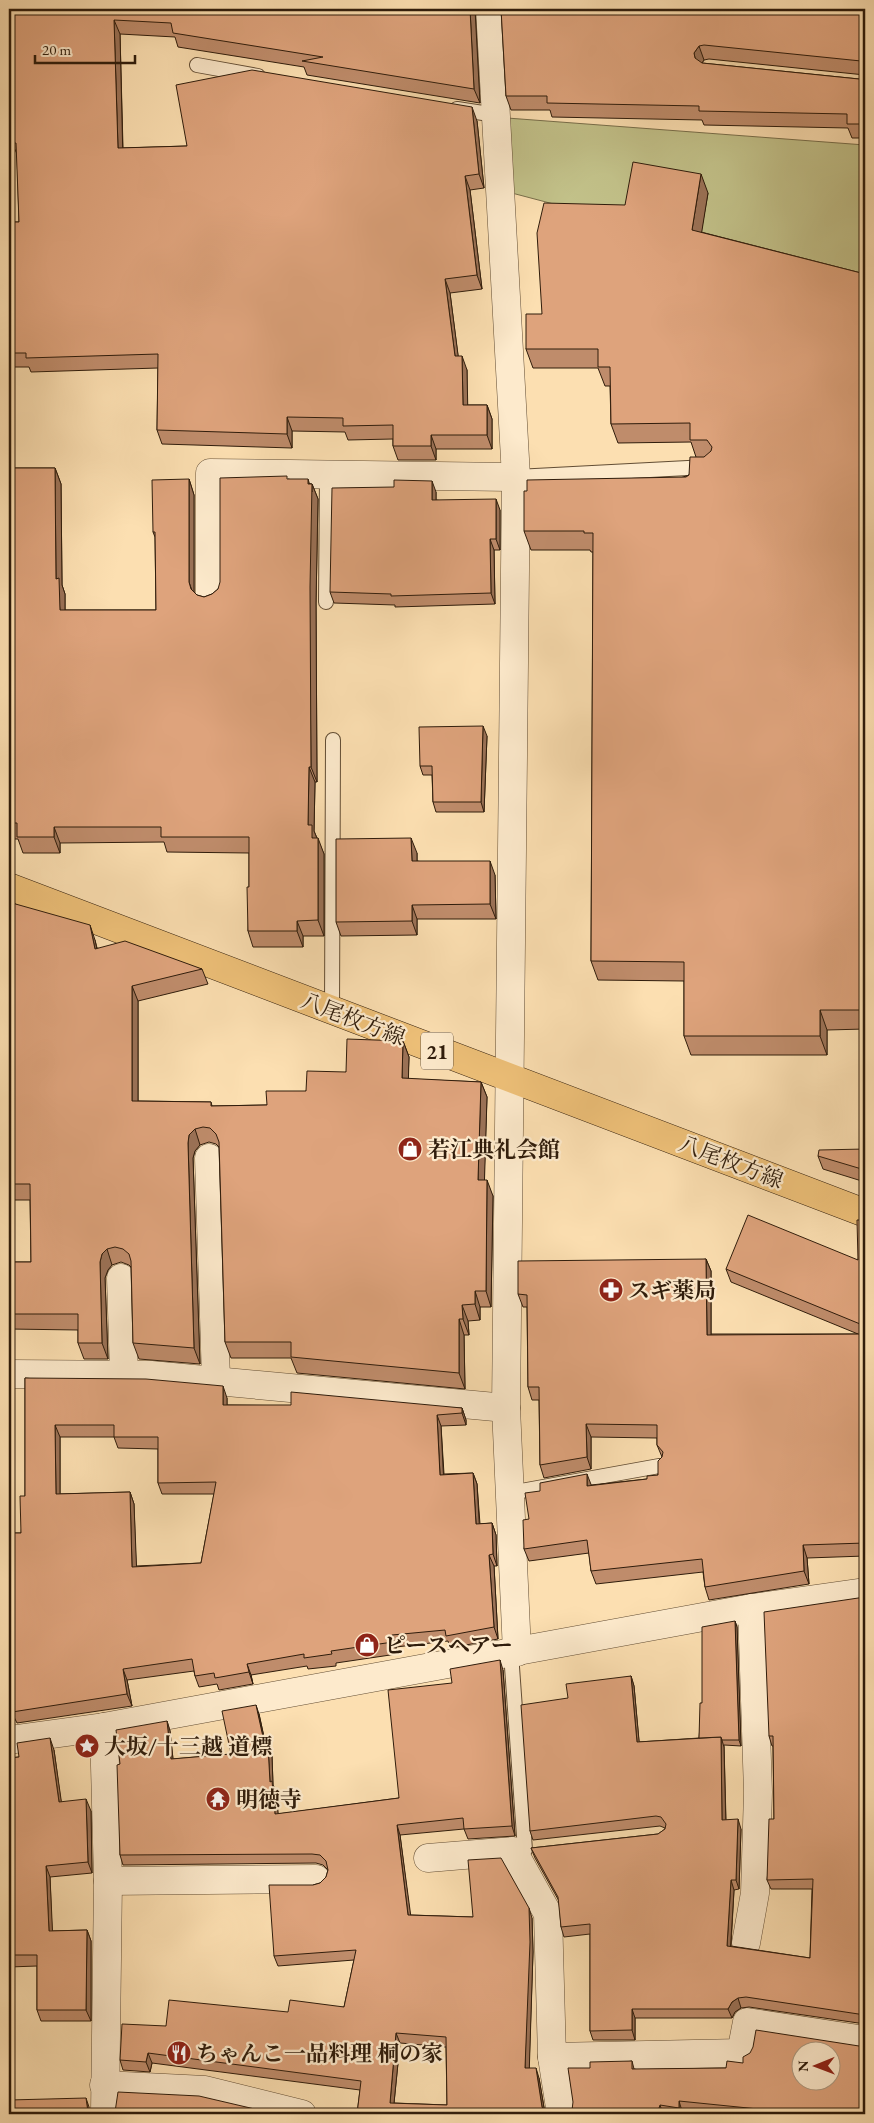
<svg xmlns="http://www.w3.org/2000/svg" width="874" height="2123" font-family="'EB Garamond','Noto Serif JP',serif">
<style>
.green{fill:#c2c189;stroke:#786e4a}
.lines{fill:none;stroke-linecap:round;stroke-linejoin:round}
.lane-casing{stroke:#624d34;stroke-width:16}
.street-casing{stroke:#624d34;stroke-width:29}
.primary-casing{stroke:#2f1c0b;stroke-width:29}
.lane{stroke:#fdeacc;stroke-width:14}
.street{stroke:#fdeacc;stroke-width:28}
.primary{stroke:#eec078;stroke-width:28}
.wall{fill:#bf8c6b;stroke:#2f1c0b;fill-rule:evenodd}
.shaded-wall{fill:#9b7257;stroke:#2f1c0b}
.building{fill:#dea37c;stroke:#2f1c0b;fill-rule:evenodd}
.labels{text-anchor:middle;dominant-baseline:central;stroke-width:4.5;stroke-linejoin:round;paint-order:stroke}
.shield{fill:#fdeacc;stroke:#6d5a45;stroke-width:1}
.shield-label{font-size:21px;font-weight:bold;fill:#2f1c0b}
.street-label{font-size:22px;fill:#2f1c0b;stroke:#fdeacc}
.poi-label{font-size:22px;font-weight:bold;fill:#2f1c0b;stroke:#fdeacc;text-anchor:start}
</style>
<rect width="100%" height="100%" fill="#fcdfb1"/>
<filter id="stains"><feTurbulence type="fractalNoise" baseFrequency=".004" numOctaves="4"/><feColorMatrix values="0 0 0 0 .2 0 0 0 0 .09 0 0 0 0 .02 0 0 0 .5 -.17"/></filter>
<radialGradient id="worn" r=".72"><stop offset=".6" stop-color="#630" stop-opacity="0"/><stop offset="1" stop-color="#630" stop-opacity=".3"/></radialGradient>
<path class="green" d="M507,118L865,145V286L508,192Z"/>
<g class="lines">
<defs>
<g id="lane">
<path d="M197,65L258,76"/>
<path d="M457,109L496,115"/>
<path d="M516,477L707,467"/>
<path d="M326,602L327,475"/>
<path d="M332,1011L333,740"/>
<path d="M510,1493L659,1466"/>
<path d="M511,1653L525,1850"/>
</g>
<g id="street">
<path d="M490,9L516,477L506,1408L517,1652"/>
<path d="M210,597V473L516,477"/>
<path d="M209,1158L216,1380"/>
<path d="M121,1278L124,1374"/>
<path d="M9,1374L151,1375L506,1408"/>
<path d="M104,1727L108,1881L105,2114"/>
<path d="M9,1740L104,1727L752,1608L865,1592"/>
<path d="M428,1858L513,1851L548,1914L552,2057L561,2114"/>
<path d="M108,1881L316,1879"/>
<path d="M746,1943L755,1893L758,1792L752,1608"/>
<path d="M552,2057L741,2053L747,2022L865,2040"/>
<path d="M104,2085L205,2090L302,2114"/>
</g>
<path id="primary" d="M9,887L865,1213"/>
</defs>
<use href="#lane" class="lane-casing"/>
<use href="#street" class="street-casing"/>
<use href="#primary" class="primary-casing"/>
<use href="#lane" class="lane"/>
<use href="#street" class="street"/>
<use href="#primary" class="primary"/>
</g>
<g class="wall">
<path d="M9,9H475L480,103L307,75L304,67L178,47L175,37L120,34L123,148L187,146L477,121L484,188L470,190L482,289L450,293L458,356L467,370V405H487L492,419V449H436V460H398L393,446V439L348,440L345,432L292,431V448L162,444L157,430L158,368L31,372L29,367H9V222H19L17,154L12,143V110H9Z"/>
<path d="M501,9H865V75L709,59L704,60L702,63L859,79L864,78L865,76V138H852L848,128L704,125L702,120L552,117L550,110H511L506,96Z"/>
<path d="M708,193L701,232L865,274V1029L827,1030V1055H691L684,1036V981L598,980L591,961L593,552H591L590,550H531L524,531L689,475L696,457L691,442L618,443L611,424L610,386H605L598,368H533L526,349L542,314L625,205Z"/>
<path d="M9,468H55L61,484L62,585L65,594V610H156L155,537L153,532L189,479L194,495V593L197,595L204,597L212,594L218,589L288,479L312,484L318,499L316,603L317,782H315L314,831L324,854V936H303V947H253L248,931L249,887V853L167,852L164,842L60,843V853H23L18,839H9Z"/>
<path d="M436,492V500L500,510V550H494L495,604L395,607V605L334,603L330,592Z"/>
<path d="M487,736L484,812H436L433,802L432,775H423L420,766Z"/>
<path d="M417,853V861L495,875L496,919H417V935L341,936L336,922Z"/>
<path d="M9,895L12,897L15,904L95,940L97,948L202,969L208,984L138,1001V1101L211,1102L212,1106L267,1105L306,1091L346,1072L403,1041L409,1057L408,1079L481,1082L487,1097L484,1180L493,1196L491,1307H480V1320L468,1321L469,1335H464L465,1389L297,1373L291,1358H231L225,1342L219,1147L216,1144L209,1142L200,1145L195,1151L193,1158L200,1364L139,1359L133,1343L131,1267L129,1265L121,1262L112,1265L108,1270L105,1278L108,1359H84L78,1343V1330L9,1329V1262H31L30,1200H9Z"/>
<path d="M865,1149V1182L823,1169L818,1156Z"/>
<path d="M865,1220V1556L807,1558L809,1584L709,1600L705,1587L703,1572L596,1584L591,1571L589,1553L529,1561L524,1549L529,1519L591,1485L647,1479L658,1475L662,1457L657,1445V1438L591,1437V1469L544,1478L540,1465L539,1400H532L528,1387L527,1307H523L518,1294L706,1259L711,1271V1334H858L731,1282L726,1269L858,1260Z"/>
<path d="M25,1378L227,1398V1405L462,1408L466,1420V1425L441,1426L444,1474L473,1473L477,1484L480,1524L492,1523L496,1535L497,1566H494L498,1639L450,1648L448,1641L396,1647L397,1654L336,1663V1666L308,1669L307,1666L251,1675L253,1684L219,1690L217,1684L199,1687L195,1676L194,1671L127,1680L132,1706L17,1723L14,1717H9V1533H21L25,1496ZM60,1437H114L118,1448L158,1449V1483L162,1494H214L201,1563L136,1566L134,1504L130,1492L60,1494Z"/>
<path d="M865,1597V2024L749,2007L741,2008L735,2012L732,2018H635V2040H593L590,2031V1934L564,1937L561,1927L559,1901L535,1858L531,1848L658,1834L665,1829V1828L660,1826L533,1840L530,1831L568,1698L631,1676L634,1686L639,1742L699,1738L702,1703L735,1621L737,1627L741,1746L724,1745L726,1820L741,1829L739,1889L734,1890L731,1946L810,1958L812,1889H771L767,1880L774,1819L773,1746H772L769,1736L864,1598Z"/>
<path d="M503,1670L515,1836L468,1839L464,1829L400,1835L410,1915L473,1917L532,1918L533,1952L529,2068L539,2078L545,2113L357,2114L360,2090L152,2063L150,2072L123,2070L120,2060L166,2026L344,2007L354,1960L278,1966L274,1956L313,1885L320,1883L326,1877L328,1870L323,1865L316,1863L123,1865L120,1855V1764L167,1721L170,1731L173,1759L231,1754L259,1714L266,1746H268L272,1756L273,1785L276,1791L278,1814L399,1798L452,1683ZM400,2043L446,2047L447,2105L394,2103Z"/>
<path d="M54,1750L61,1802L91,1811L92,1873L50,1877L52,1931L87,1930L91,1941V2021H41L37,2010V1966L9,1967V1924H12L10,1864H9V1758L19,1757Z"/>
<path d="M632,2061L634,2069L865,2114H717L682,2111V2114H569L572,2110L590,2068Z"/>
</g>
<g class="shaded-wall">
<path d="M470,9H475L480,103L474,89Z"/>
<path d="M114,20L120,34L123,162L118,148Z"/>
<path d="M699,46L704,60L699,67L695,58L694,53Z"/>
<path d="M472,107L477,121L484,188L479,174Z"/>
<path d="M701,174L708,193L699,249L692,230Z"/>
<path d="M465,176L470,190L482,289L477,275Z"/>
<path d="M445,279L450,293L460,370L455,356Z"/>
<path d="M462,356L467,370L468,419L463,405Z"/>
<path d="M487,405L492,419V449L487,435Z"/>
<path d="M287,417L292,431V448L287,434Z"/>
<path d="M431,435L436,449V460L431,446Z"/>
<path d="M55,468L61,484L62,585L65,594V626L60,610L56,579Z"/>
<path d="M189,479L194,495V597L197,605L189,582Z"/>
<path d="M308,479L312,492V484L318,499L316,603L317,782L311,767Z"/>
<path d="M432,481L436,492V512L432,500Z"/>
<path d="M496,499L500,510V550L496,539Z"/>
<path d="M490,539L494,550L495,604L491,593Z"/>
<path d="M483,726L487,736L484,812L481,802Z"/>
<path d="M309,767L315,782L314,831L318,841L312,838L308,825Z"/>
<path d="M54,827L60,843V853L54,837Z"/>
<path d="M318,838L324,854V936L318,920Z"/>
<path d="M411,838L417,853V876L412,861Z"/>
<path d="M490,861L495,875L496,919L490,904Z"/>
<path d="M412,905L417,919V935L412,921Z"/>
<path d="M297,921L303,936V947L297,931Z"/>
<path d="M90,925L95,940L100,965L95,949Z"/>
<path d="M132,986L138,1001V1117L132,1101Z"/>
<path d="M820,1010L827,1030V1055L820,1036Z"/>
<path d="M403,1041L409,1057L408,1094L402,1078Z"/>
<path d="M481,1082L487,1097L484,1196L478,1180Z"/>
<path d="M195,1129L200,1145L195,1151L193,1158L200,1364L194,1348L188,1143L189,1135Z"/>
<path d="M487,1180L493,1196L491,1307L486,1291Z"/>
<path d="M107,1249L112,1265L108,1270L105,1278L108,1359L102,1343L100,1262L102,1254Z"/>
<path d="M706,1259L711,1271V1347L707,1335Z"/>
<path d="M475,1291L480,1307V1320L475,1304Z"/>
<path d="M462,1305L468,1321L469,1335L463,1319Z"/>
<path d="M459,1319L464,1335L465,1389L459,1373Z"/>
<path d="M223,1386L227,1398V1417L223,1405Z"/>
<path d="M462,1408L466,1420V1425L462,1413Z"/>
<path d="M437,1415L441,1426L444,1486L440,1475Z"/>
<path d="M586,1424L591,1437V1469L587,1457Z"/>
<path d="M55,1425L60,1437V1506L56,1494Z"/>
<path d="M473,1473L477,1484L480,1536L476,1524Z"/>
<path d="M587,1474L592,1487L587,1486Z"/>
<path d="M130,1492L134,1504L137,1578L132,1567Z"/>
<path d="M492,1523L496,1535L497,1566L493,1554Z"/>
<path d="M803,1545L807,1558L809,1584L804,1571Z"/>
<path d="M489,1555L494,1566L498,1639L494,1627Z"/>
<path d="M735,1621L737,1627L741,1746L739,1740Z"/>
<path d="M392,1635L396,1647L397,1654L393,1642Z"/>
<path d="M500,1660L503,1670L515,1836L512,1826Z"/>
<path d="M247,1664L251,1675L253,1684L249,1672Z"/>
<path d="M123,1669L127,1680L132,1706L127,1694Z"/>
<path d="M631,1676L634,1686L640,1751L637,1742Z"/>
<path d="M256,1705L259,1714L268,1756L265,1746Z"/>
<path d="M167,1721L170,1731L174,1769L171,1759Z"/>
<path d="M721,1737L724,1747L726,1830L722,1820Z"/>
<path d="M50,1738L54,1750L63,1813L59,1802Z"/>
<path d="M268,1746L272,1756L273,1785L276,1791L279,1824L275,1814L270,1782Z"/>
<path d="M86,1799L91,1811L92,1873L88,1862Z"/>
<path d="M738,1819L741,1829L739,1889L736,1880Z"/>
<path d="M397,1825L400,1835L412,1925L408,1915Z"/>
<path d="M46,1866L50,1877L53,1942L49,1931Z"/>
<path d="M731,1880L734,1890L730,1955L727,1946Z"/>
<path d="M529,1908L532,1918L533,1952L529,2078L525,2068Z"/>
<path d="M87,1930L91,1941V2021L86,2010Z"/>
<path d="M738,1998L741,2008L735,2012L732,2018L728,2009L732,2002Z"/>
<path d="M632,2009L635,2018V2040L632,2030Z"/>
<path d="M396,2033L400,2043L393,2113L390,2103Z"/>
<path d="M148,2053L152,2063L150,2072L146,2062Z"/>
<path d="M536,2068L539,2078L545,2114L542,2107Z"/>
<path d="M86,2098L89,2107L90,2114L88,2112Z"/>
<path d="M679,2101L682,2111V2114H681L679,2108Z"/>
<path d="M660,2105L663,2114H657Z"/>
</g>
<g class="building">
<path d="M9,9H470L474,89L302,61L323,57L173,33L171,23L114,20L118,148L187,146L176,85L252,70L472,107L479,174L465,176L477,275L445,279L455,356H462L463,405H487V435H431V446H393V425L343,426V418L287,417V434L157,430L158,354L26,358V353H9V222H19L16,143H12V95L9,96Z"/>
<path d="M501,9H865V64L861,61L704,45L699,46L694,53L695,58L702,63L859,79L864,78L865,76V124H847V114L699,111V106L547,103V96H506Z"/>
<path d="M633,162L701,174L692,230L865,274V1010H820V1036H684V962L591,961L593,533H584V531H524V491H527V480L686,477L689,475L690,457H704L711,451L712,447L707,440H690V423L611,424L610,367H598V349H526V314H542L537,233L544,203L625,205Z"/>
<path d="M9,468H55L56,579L59,578L60,610H156L155,532H153L152,480L189,479V582L191,589L197,595L204,597L212,594L218,589L220,582V478L287,476V479H308V484H312L310,587L311,767H309L308,825H312V838H318V920L297,921V931H248L247,887H249V837H161V827H54V837H17V823H9Z"/>
<path d="M394,480L432,481V500L496,499V539H490L491,593L391,596V594L330,592L332,488L394,487Z"/>
<path d="M483,726L481,802H433L432,766H420L419,727Z"/>
<path d="M411,838L412,861H490V904L412,905V921L336,922V839Z"/>
<path d="M9,895L12,897V903L90,925L95,949L125,941L202,969L132,986V1101L211,1102V1106L267,1105L266,1091H306L307,1071L346,1072L347,1039L403,1041L402,1078L481,1082L478,1180H487L486,1291H475V1304L462,1305L463,1319H459V1373L291,1357V1342H225L219,1142L216,1134L210,1128L203,1127L195,1129L189,1135L188,1143L194,1348L133,1343L131,1261L129,1254L123,1249L115,1247L107,1249L102,1254L100,1262L102,1343H78V1314H9V1262H31L30,1184H9Z"/>
<path d="M865,1149V1170L818,1156L819,1150Z"/>
<path d="M748,1215L858,1260L857,1220H865V1326L726,1269Z"/>
<path d="M706,1259L707,1335L865,1334V1543L803,1545L804,1571L705,1587L702,1559L591,1571L587,1540L524,1549L523,1520L529,1519L525,1493L540,1491V1483L587,1474V1486L647,1479V1476L658,1475V1461L662,1457L663,1452L657,1445V1425L586,1424L587,1457L540,1465L539,1387H528L527,1295L518,1294V1261Z"/>
<path d="M25,1378L146,1379L223,1386V1405H291V1392L462,1408V1413L437,1415L440,1475L473,1473L476,1524L492,1523L493,1554L489,1555L494,1627L446,1636L445,1630L392,1635L393,1642L331,1651L332,1654L304,1658V1654L247,1664L249,1672L215,1678L214,1673L195,1676L192,1659L123,1669L127,1694L12,1712L11,1705H9V1533H21L20,1496H25ZM55,1425H114V1437H158V1483L216,1482L201,1563L132,1567L130,1492L56,1494Z"/>
<path d="M865,1597V2015L746,1997L738,1998L732,2002L728,2009H632V2030L590,2031V1924L561,1927L558,1897L531,1848L658,1834L665,1829L666,1824L661,1817L656,1816L530,1831L521,1705L568,1698L566,1684L631,1676L637,1742L721,1737L722,1820L738,1819L736,1880H731L727,1946L810,1958L813,1879L767,1880L769,1819H774L773,1736H769L764,1612Z"/>
<path d="M735,1621L739,1740H722L721,1737L699,1738L700,1703H702V1627Z"/>
<path d="M500,1660L512,1826L464,1829L463,1818L397,1825L408,1915L473,1917L468,1860L501,1858L529,1908L530,1942L525,2068H536L542,2107L546,2114H357L361,2081L148,2053L146,2062L120,2060L122,2024L166,2026L169,2000L288,2012L290,2000L344,2007L356,1950L274,1956L269,1885H313L320,1883L326,1877L328,1870L326,1861L320,1855L312,1854L120,1855L117,1765L120,1764L116,1730L167,1721L171,1759L231,1754L222,1711L256,1705L265,1746H268L270,1782L272,1781L275,1814L399,1798L388,1690L452,1683L450,1669ZM396,2033L446,2037L447,2105L390,2103Z"/>
<path d="M50,1738L59,1802L86,1799L88,1862L46,1866L49,1931L87,1930L86,2010H37V1955H9V1924H12L9,1852V1853V1758L19,1757L17,1743Z"/>
<path d="M756,2030L859,2046L865,2045V2114H757L758,2109L679,2101V2108L660,2105L657,2114H569L572,2110L573,2102L568,2068H590V2062L632,2061V2069L726,2068L727,2061L743,2063V2057L750,2053L753,2047ZM802,2050H832V2080H802Z"/>
<path d="M118,2092L199,2096L276,2114H113L115,2112Z"/>
<path d="M86,2098L88,2112L90,2114H9V2100Z"/>
</g>
<defs>
<symbol id="shop-disc" viewBox="-11 -11 22 22"><circle r="9.5" fill="#8f2418" stroke="#fdeacc"/><path d="M-5-2.5h2.3a2.7 3.5 0 0 1 5.4 0H5L5.5 6h-11ZM-1.5-2.5h3a1.5 2.3 0 0 0-3 0Z" fill="#fff"/></symbol>
<symbol id="pharmacy-disc" viewBox="-11 -11 22 22"><circle r="9.5" fill="#8f2418" stroke="#fdeacc"/><path d="M-2-6h4v4h4v4h-4v4h-4v-4h-4v-4h4Z" fill="#fff"/></symbol>
<symbol id="sight-disc" viewBox="-11 -11 22 22"><circle r="9.5" fill="#8f2418" stroke="#fdeacc"/><path d="M0-6L1.8-2.2L6-1.7L2.9 1.2L3.7 5.4L0 3.3L-3.7 5.4L-2.9 1.2L-6-1.7L-1.8-2.2Z" fill="#fff"/></symbol>
<symbol id="temple-disc" viewBox="-11 -11 22 22"><circle r="9.5" fill="#8f2418" stroke="#fdeacc"/><path d="M0-6L5-2H3V0L6.5 2.5H4V6H1.5V3h-3V6H-4V2.5H-6.5L-3 0V-2H-5Z" fill="#fff"/></symbol>
<symbol id="restaurant-disc" viewBox="-11 -11 22 22"><circle r="9.5" fill="#8f2418" stroke="#fdeacc"/><path d="M-5-6h1v4h1v-4h1v4h1v-4h1v5L-1.5 .5V6h-2V.5L-5-1ZM5-6V6H3V1.5H1.5Q1.5-4 5-6Z" fill="#fff"/></symbol>
</defs>
<g fill-rule="evenodd">
<use href="#shop-disc" x="396" y="1135" width="28" height="28"/>
<use href="#pharmacy-disc" x="597" y="1276" width="28" height="28"/>
<use href="#shop-disc" x="353" y="1631" width="28" height="28"/>
<use href="#sight-disc" x="73" y="1732" width="28" height="28"/>
<use href="#temple-disc" x="204" y="1785" width="28" height="28"/>
<use href="#restaurant-disc" x="165" y="2039" width="28" height="28"/>
</g>
<g class="labels">
<rect class="shield" x="421" y="1032.5" width="32" height="37" rx="4"/>
<g class="shield-label">
<text x="437" y="1051">21</text>
</g>
<g class="street-label">
<text transform="translate(353 1019) rotate(21)">八尾枚方線</text>
<text transform="translate(731 1162) rotate(21)">八尾枚方線</text>
</g>
<g class="poi-label">
<text x="428" y="1149">若江典礼会館</text>
<text x="628" y="1290">スギ薬局</text>
<text x="384" y="1645">ピースヘアー</text>
<text x="104" y="1746">大坂/十三越 道標</text>
<text x="236" y="1799">明徳寺</text>
<text x="196" y="2053">ちゃんこ一品料理 桐の家</text>
</g>
</g>
<rect width="874" height="2123" fill="none" stroke="#fcdfb1" stroke-width="30"/>
<rect x="10" y="10" width="854" height="2103" fill="none" stroke="#2f1c0b" stroke-width="2.5"/>
<rect x="15" y="15" width="844" height="2093" fill="none" stroke="#2f1c0b"/>
<g transform="translate(816 2066) rotate(269)"><circle r="24" fill="#fdeacc" stroke="#ab987f"/>
<path d="M0-4L9 19L0 12L-9 19Z" fill="#8f2418"/>
<text y="-8" font-size="14" font-weight="bold" text-anchor="middle" fill="#2f1c0b">N</text>
</g>
<path d="M35 55v8h100v-8" fill="none" stroke="#2f1c0b" stroke-width="2.5"/>
<text x="42" y="55" font-size="15" fill="#2f1c0b" stroke="#fdeacc" stroke-width="4" paint-order="stroke">20 m</text>
<rect width="100%" height="100%" filter="url(#stains)"/>
<rect width="100%" height="100%" fill="url(#worn)"/>
</svg>
